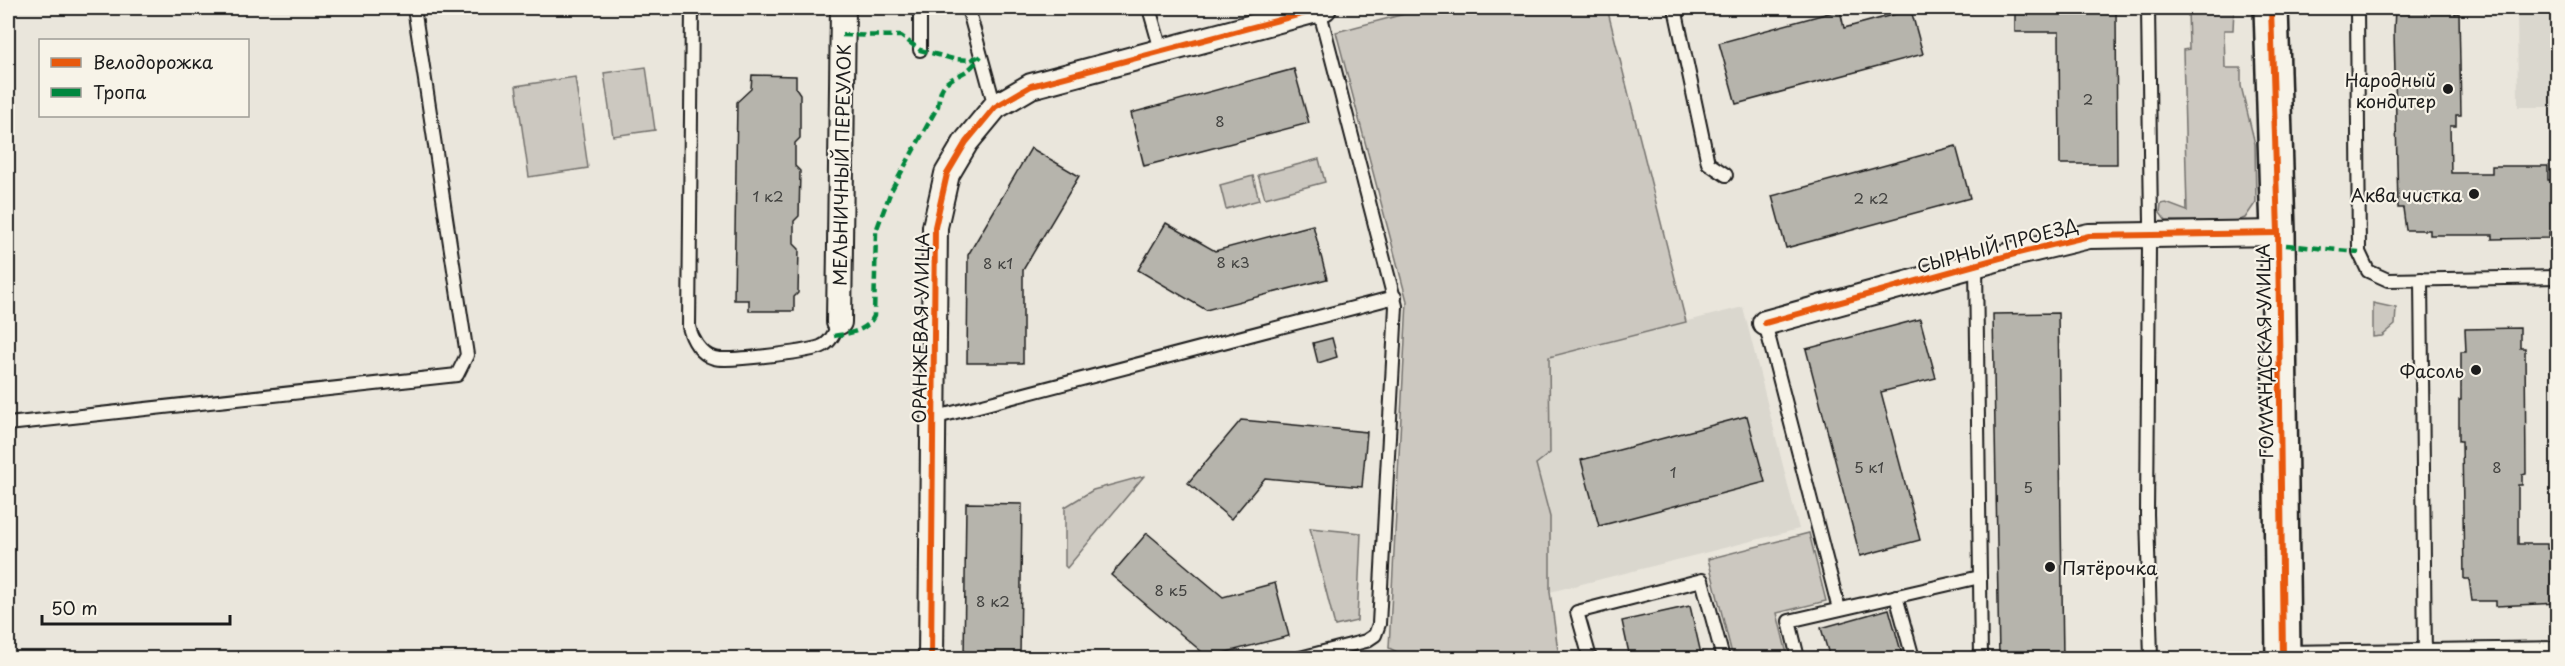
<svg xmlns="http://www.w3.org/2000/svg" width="2565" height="666" font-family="'Playpen Sans',sans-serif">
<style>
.built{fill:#dad7ce}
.green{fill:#ccc8c0;stroke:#74726e;stroke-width:1.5}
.building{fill:#b6b4ac;stroke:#1c1c1c;stroke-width:1.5}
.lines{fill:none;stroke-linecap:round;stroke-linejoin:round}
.lane-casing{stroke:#1c1c1c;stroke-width:16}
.street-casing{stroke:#1c1c1c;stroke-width:28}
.secondary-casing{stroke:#1c1c1c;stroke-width:38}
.lane{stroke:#f7f3e8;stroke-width:12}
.street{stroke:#f7f3e8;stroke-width:24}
.secondary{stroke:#f7f3e8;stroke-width:33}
.quiet{stroke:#00873e;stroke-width:4.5;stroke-dasharray:9 4.5;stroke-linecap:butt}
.cycleway-casing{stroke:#f7f3e8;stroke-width:10}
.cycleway{stroke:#e8590c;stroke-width:6}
.poi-dot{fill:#1c1c1c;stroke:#f7f3e8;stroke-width:2}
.labels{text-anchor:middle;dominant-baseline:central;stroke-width:4.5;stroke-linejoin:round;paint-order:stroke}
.number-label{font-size:15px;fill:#424240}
.poi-label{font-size:18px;fill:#1c1c1c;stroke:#f7f3e8;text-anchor:end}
.street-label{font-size:18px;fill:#1c1c1c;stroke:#f7f3e8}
</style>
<rect width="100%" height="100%" fill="#eae6dc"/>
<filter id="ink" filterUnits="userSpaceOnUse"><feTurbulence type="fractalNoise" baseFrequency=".0167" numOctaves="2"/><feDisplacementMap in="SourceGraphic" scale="12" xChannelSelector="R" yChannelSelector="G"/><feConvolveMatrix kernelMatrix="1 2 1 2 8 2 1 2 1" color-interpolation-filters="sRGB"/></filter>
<g filter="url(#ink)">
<g class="built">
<path d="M2517,8H2557V107H2518Z"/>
<path d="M1743,307L1799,529L1550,592V517L1536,463L1550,453L1549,356Z"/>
</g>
<g class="green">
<path d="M1427,8H1607L1686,322L1549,357L1550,453L1536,464L1550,517V592L1559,658H1409L1389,648L1407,301L1336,32Z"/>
<path d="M2188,8H2234L2233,30H2224L2225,68H2241V86L2255,144L2256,202L2245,218L2236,221H2166L2160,213L2161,204L2166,203L2187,211L2183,50L2189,49Z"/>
<path d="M646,67L655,130L613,136L604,73Z"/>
<path d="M575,77L588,168L529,177L516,86Z"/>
<path d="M1319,159L1325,182L1265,198L1258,175Z"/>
<path d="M1253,176L1259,200L1226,209L1220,185Z"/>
<path d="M2373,303L2396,308L2395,325L2382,336L2373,337Z"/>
<path d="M1144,476L1067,568L1065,566V507L1093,490Z"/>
<path d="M1310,528L1361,533L1357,621L1335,626Z"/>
<path d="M1809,533L1826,601L1777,613L1788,658H1733L1708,559Z"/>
</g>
<g class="building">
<path d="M2015,8H2116L2117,164H2060L2059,32H2015Z"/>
<path d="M2395,8H2455V14L2459,13L2461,115H2456V126H2450L2451,173H2492V166H2548V180H2558V232H2549V238L2492,239V235H2430V230H2406L2403,208H2398L2394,31Z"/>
<path d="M1840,10L1844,28L1911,10L1923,54L1736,104L1719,43Z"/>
<path d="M1294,69L1309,123L1144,166L1131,113Z"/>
<path d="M752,75L796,76V88L800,94V138L795,143V166L800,171L799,216L794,221V244L799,249L798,293L794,297V311H749V300H734L737,102L751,89Z"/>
<path d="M1956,146L1970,198L1786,248L1772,196Z"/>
<path d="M1031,148L1079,176L1023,270V363H967L968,255Z"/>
<path d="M1166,223L1215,251L1313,225L1327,279L1206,310L1138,270Z"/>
<path d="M2058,313L2063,658H1999L1993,314Z"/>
<path d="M1920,319L1936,378L1881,392L1920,540L1860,556L1806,349Z"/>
<path d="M2520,328V348H2525L2526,474L2522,475V485H2518V544H2547V549L2558,548V603L2496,606V601H2472L2469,579H2464L2462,441H2459V400H2461V352H2466L2465,329Z"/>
<path d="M1332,338L1337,357L1318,363L1313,343Z"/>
<path d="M1747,416L1765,482L1599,526L1581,460Z"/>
<path d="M1241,420L1367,432L1362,487L1265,478L1231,519L1188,483Z"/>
<path d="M966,503L1022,504L1020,658H964Z"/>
<path d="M1147,533L1223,597L1275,583L1289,636L1208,657L1111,575Z"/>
<path d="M1690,606L1702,658H1630L1622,621Z"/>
<path d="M1889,609L1903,658H1830L1821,628Z"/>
</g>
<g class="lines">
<defs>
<g id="lane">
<path d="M692,8L689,327C692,339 700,354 714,358C728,362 805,352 820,347C831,343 835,332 839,322"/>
<path d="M968,8L995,107"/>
<path d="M1149,8L1161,50"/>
<path d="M1675,8L1708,163L1726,175"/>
<path d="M2148,8L2151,222L2149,246L2147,514L2151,658"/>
<path d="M2357,8L2359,252L2368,271L2388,280L2558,277"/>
<path d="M920,50V8"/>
<path d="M1976,265L1981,658"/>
<path d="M2421,279L2425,658"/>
<path d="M1765,323L1839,609"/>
<path d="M933,418L1395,297"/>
<path d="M8,424L457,375L467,355L414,8"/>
<path d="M1896,596L1913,658"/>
<path d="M2283,652L2558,648"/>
<path d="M1300,658L1366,641L1375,635L1379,624L1396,306L1319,9"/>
<path d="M1590,658L1577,612L1702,580L1723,658"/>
<path d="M1798,658L1789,621L1980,577"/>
</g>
<g id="street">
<path d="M839,322L843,8"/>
<path d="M1765,323L2018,253L2089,236L2278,233"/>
<path d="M931,658L935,227L947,174L966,142L995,107L1031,86L1324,8"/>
</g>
<path id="secondary" d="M2271,8L2278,233L2283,658"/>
</defs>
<use href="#lane" class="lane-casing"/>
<use href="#street" class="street-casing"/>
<use href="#secondary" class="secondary-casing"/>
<use href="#lane" class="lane"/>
<use href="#street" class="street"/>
<use href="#secondary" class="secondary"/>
<g class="quiet">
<path d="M842,35L901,36L920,50L953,59L970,60L978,57"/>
<path d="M2286,245L2359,252"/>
<path d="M834,336C850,333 866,332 874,316L876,231L891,191L938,106C941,83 944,83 963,73C970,70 976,62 981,56"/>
</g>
<defs>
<g id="cycleway">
<path d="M2271,8L2278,233L2283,658"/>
<path d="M1765,323L2018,253L2089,236L2278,233"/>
<path d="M931,658L935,227L947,174L966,142L995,107L1031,86L1324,8"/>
</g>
</defs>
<use href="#cycleway" class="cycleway-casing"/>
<use href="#cycleway" class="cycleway"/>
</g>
</g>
<g class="poi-dot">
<circle cx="2448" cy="89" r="6"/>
<circle cx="2474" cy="194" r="6"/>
<circle cx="2476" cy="370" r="6"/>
<circle cx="2050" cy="567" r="6"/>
</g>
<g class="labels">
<g class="number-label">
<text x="2088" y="98">2</text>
<text x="1220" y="120">8</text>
<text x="768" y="195">1 к2</text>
<text x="1871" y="197">2 к2</text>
<text x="1233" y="261">8 к3</text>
<text x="998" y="262">8 к1</text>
<text x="1869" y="466">5 к1</text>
<text x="2497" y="466">8</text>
<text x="1673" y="471">1</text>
<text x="2028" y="486">5</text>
<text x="1171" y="589">8 к5</text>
<text x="993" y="600">8 к2</text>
</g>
<g class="poi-label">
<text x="2436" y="79">Народный<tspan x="2436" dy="21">кондитер</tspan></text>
<text x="2462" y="194">Аква чистка</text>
<text x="2464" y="370">Фасоль</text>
<text x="2062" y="567" text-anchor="start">Пятёрочка</text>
</g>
<g class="street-label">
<text transform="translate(841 165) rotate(-89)">МЕЛЬНИЧНЫЙ ПЕРЕУЛОК</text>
<text transform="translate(1997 245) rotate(-15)">СЫРНЫЙ ПРОЕЗД</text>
<text transform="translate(920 328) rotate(-89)">ОРАНЖЕВАЯ УЛИЦА</text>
<text transform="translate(2264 351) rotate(-91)">ГОЛЛАНДСКАЯ УЛИЦА</text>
</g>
</g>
<rect width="2565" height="666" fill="none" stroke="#f7f3e8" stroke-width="30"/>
<rect x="15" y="15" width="2535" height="636" fill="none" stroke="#1c1c1c" stroke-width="2" filter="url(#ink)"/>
<rect x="39" y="39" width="210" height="78" fill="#f7f3e8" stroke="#9f9d96" stroke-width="1.5"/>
<rect x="51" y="58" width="30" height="9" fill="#e8590c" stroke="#9f9d96" stroke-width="1.5"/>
<text x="93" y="69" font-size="18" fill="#1c1c1c">Велодорожка</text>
<rect x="51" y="88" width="30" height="9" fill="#00873e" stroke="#9f9d96" stroke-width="1.5"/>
<text x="93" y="99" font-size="18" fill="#1c1c1c">Тропа</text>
<path d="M42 615v9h188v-9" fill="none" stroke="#1c1c1c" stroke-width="3"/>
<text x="51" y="615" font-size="18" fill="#1c1c1c" stroke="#f7f3e8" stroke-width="4.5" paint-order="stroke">50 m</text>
</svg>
